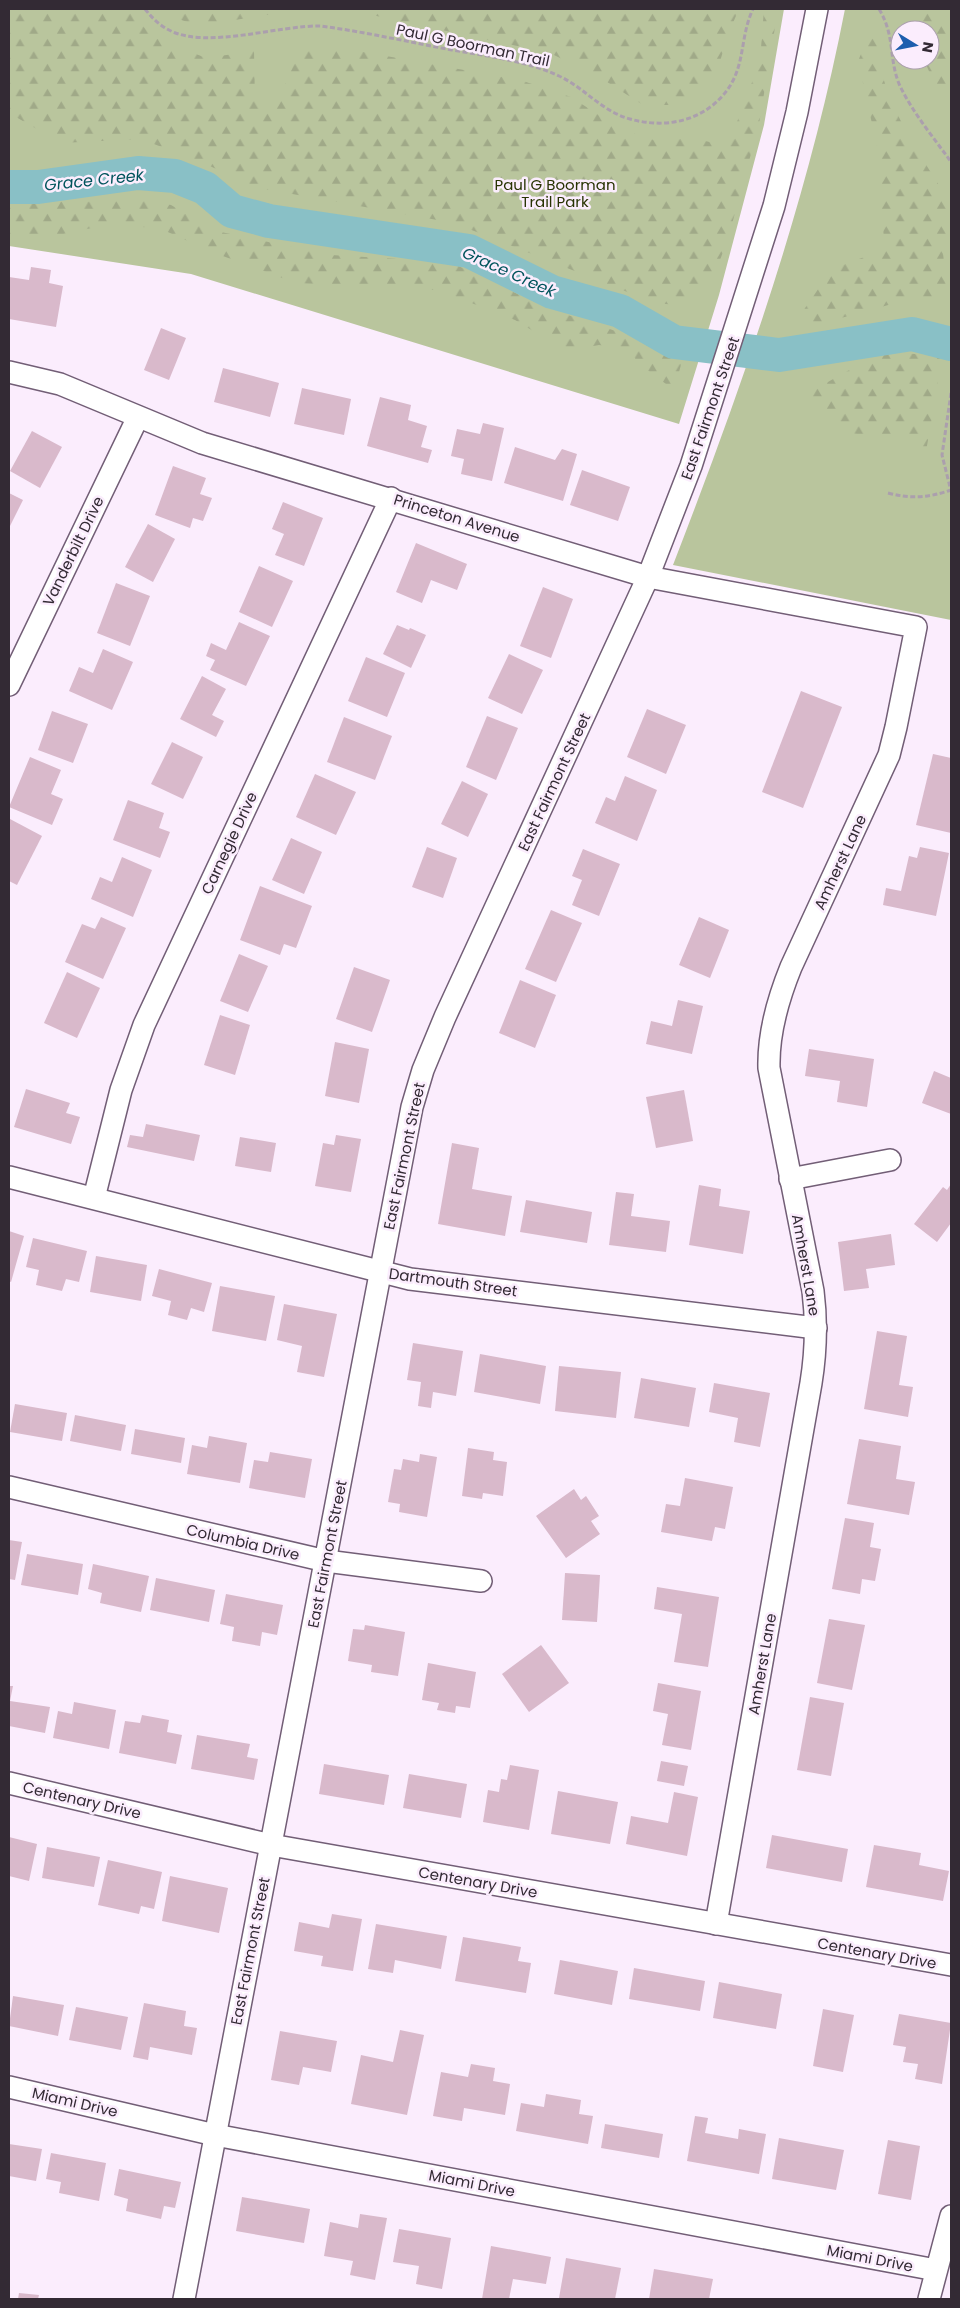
<svg xmlns="http://www.w3.org/2000/svg" width="960" height="2308" font-family="Poppins,sans-serif">
<style>
.green{fill:#b9c59d;fill-rule:evenodd}
.forest{fill:url(#forest-firs)}
.lines{fill:none;stroke-linecap:round;stroke-linejoin:round}
.river{stroke:#89c0c6;stroke-width:34}
.building{fill:#d9b9cb}
.minor-casing{stroke:#725e76;stroke-width:24}
.path{stroke:#ab9fad;stroke-width:3;stroke-dasharray:5 2.5;stroke-linecap:butt}
.minor{stroke:#fff;stroke-width:21}
.labels{text-anchor:middle;dominant-baseline:central;stroke-width:5;stroke-linejoin:round;paint-order:stroke}
.street-label{font-size:15px;fill:#332a34;stroke:#fbedfd}
.park-label{font-size:15px;fill:#283303;stroke:#fbedfd}
.water-label{font-size:16px;font-style:italic;fill:#00545c;stroke:#fbedfd}
</style>
<defs>
<pattern id="forest-firs" width="22" height="20" patternUnits="userSpaceOnUse" patternTransform="scale(1.25)"><rect width="22" height="20" fill="#b9c59d"/><path d="M5 1l3.5 6h-7zM16 11l3.5 6h-7z" fill="#a0a988"/></pattern>
</defs>
<rect width="100%" height="100%" fill="#fbedfd"/>
<g class="green">
<path d="M9,9H784L764,125L719,295L679,424L191,274L9,246Z"/>
<path d="M845,9H951V620L673,565C743,384 808,200 845,9ZM900,30H930V60H900Z"/>
</g>
<g class="forest">
<path d="M9,9H130L151,36L206,58L254,51L255,102L278,101L300,50L336,47L520,80L571,97L620,129L654,140L694,138L717,144L737,122L760,61L764,9H778L759,124L728,239L715,273L688,306L655,303L454,223L259,188L203,163L141,139L61,143L9,113Z"/>
<path d="M158,9H739L729,32L717,71L705,91L678,105H643L604,80L550,53L358,12L290,11L199,26L161,13Z"/>
<path d="M936,9H951V114L941,98L924,60H930V30H918L922,13Z"/>
<path d="M870,33L880,39C871,88 926,163 951,204L943,252L947,297L910,299L812,326L802,319L803,311L832,269L875,253L884,240L877,146L858,61Z"/>
<path d="M154,201L171,205L216,231L331,255L450,262L547,308L684,354L674,390L638,363L629,349L599,345L566,351L515,320L438,290L296,283L212,252L159,228L106,225L49,237L9,235V202Z"/>
<path d="M876,351L940,356L936,397L926,451L906,439L848,433L823,416L810,392L851,369Z"/>
</g>
<g class="lines">
<path class="river" d="M9,187H38L138,173L175,176L205,188L232,211L269,221L469,251L552,292L620,311L674,342L779,355L912,334L951,344"/>
</g>
<g class="building">
<path d="M31,267L51,270L49,283L63,286L56,327L9,319V277L29,280Z"/>
<path d="M161,328L186,338L169,380L144,370Z"/>
<path d="M223,368L279,383L270,417L214,402Z"/>
<path d="M302,388L351,399L344,435L294,424Z"/>
<path d="M380,397L411,405L408,420L427,426L421,447L432,450L428,463L367,446Z"/>
<path d="M483,423L504,428L492,481L461,474L464,459L451,456L457,429L480,434Z"/>
<path d="M32,431L62,447L40,488L10,471Z"/>
<path d="M515,447L555,460L562,449L577,454L563,501L504,483Z"/>
<path d="M173,466L206,478L200,494L212,498L203,521L193,518L190,528L155,515Z"/>
<path d="M582,470L630,487L618,521L570,505Z"/>
<path d="M9,493L23,500L9,528Z"/>
<path d="M283,502L323,518L304,566L275,555L284,534L272,529Z"/>
<path d="M148,524L175,539L153,582L125,567Z"/>
<path d="M416,543L467,564L457,590L431,580L422,603L396,592Z"/>
<path d="M259,566L293,581L272,627L239,612Z"/>
<path d="M116,583L150,596L130,646L97,633Z"/>
<path d="M543,587L573,599L551,658L520,646Z"/>
<path d="M239,622L270,636L246,686L210,670L215,660L206,656L211,643L226,650Z"/>
<path d="M397,625L409,630L410,628L426,635L411,668L383,654Z"/>
<path d="M103,649L133,662L112,710L69,691L79,667L93,673Z"/>
<path d="M509,654L543,670L522,714L488,698Z"/>
<path d="M366,657L405,673L387,717L348,701Z"/>
<path d="M202,676L226,689L212,715L224,721L216,737L180,719Z"/>
<path d="M801,691L842,707L803,808L762,792Z"/>
<path d="M647,709L686,725L666,774L627,757Z"/>
<path d="M52,711L88,724L73,763L38,750Z"/>
<path d="M487,716L518,728L496,780L466,767Z"/>
<path d="M344,717L392,736L375,780L327,762Z"/>
<path d="M172,742L203,757L183,799L151,784Z"/>
<path d="M933,754L951,758V833L916,825Z"/>
<path d="M30,757L61,770L51,794L63,799L52,825L9,807Z"/>
<path d="M315,774L356,792L336,835L296,817Z"/>
<path d="M625,776L657,790L637,841L595,823L606,797L615,801Z"/>
<path d="M462,781L488,794L468,837L441,824Z"/>
<path d="M128,800L164,813L159,828L170,832L160,858L113,840Z"/>
<path d="M10,819L42,836L17,885L9,881Z"/>
<path d="M291,838L322,852L304,894L272,880Z"/>
<path d="M427,847L457,858L443,898L412,887Z"/>
<path d="M920,847L949,853L936,916L883,905L886,888L901,891L909,856L917,858Z"/>
<path d="M583,849L620,864L599,916L572,905L582,880L572,876Z"/>
<path d="M122,857L152,870L133,917L91,899L100,877L112,882Z"/>
<path d="M260,886L312,906L296,948L284,944L280,955L240,940Z"/>
<path d="M551,910L582,923L556,982L525,969Z"/>
<path d="M101,917L126,928L103,979L65,962L82,924L95,929Z"/>
<path d="M699,917L729,930L710,978L679,965Z"/>
<path d="M239,954L268,966L248,1012L220,1001Z"/>
<path d="M354,967L390,980L372,1032L336,1019Z"/>
<path d="M67,972L100,988L77,1038L44,1023Z"/>
<path d="M520,980L556,995L535,1048L499,1033Z"/>
<path d="M678,1000L703,1006L692,1054L646,1044L651,1021L672,1026Z"/>
<path d="M220,1015L250,1025L235,1075L204,1065Z"/>
<path d="M335,1042L369,1049L359,1103L325,1096Z"/>
<path d="M809,1049L874,1059L867,1107L837,1102L840,1081L805,1076Z"/>
<path d="M934,1071L951,1078V1114L922,1103Z"/>
<path d="M26,1089L70,1103L66,1113L80,1117L71,1144L14,1127Z"/>
<path d="M684,1090L693,1141L656,1148L646,1097Z"/>
<path d="M146,1124L200,1135L194,1161L127,1147L130,1135L143,1137Z"/>
<path d="M336,1135L361,1139L351,1192L315,1186L323,1143L334,1145Z"/>
<path d="M240,1137L276,1143L271,1172L235,1166Z"/>
<path d="M452,1143L479,1148L472,1189L512,1196L505,1236L438,1224Z"/>
<path d="M951,1184V1223L937,1242L914,1224L943,1187L947,1190Z"/>
<path d="M699,1185L721,1189L719,1206L750,1211L743,1254L689,1245Z"/>
<path d="M616,1192L634,1194L631,1216L670,1221L666,1252L609,1245Z"/>
<path d="M526,1200L592,1212L587,1243L520,1232Z"/>
<path d="M9,1231L24,1236L11,1282L9,1281Z"/>
<path d="M891,1234L895,1265L866,1269L869,1288L844,1291L838,1242Z"/>
<path d="M33,1238L87,1251L79,1282L66,1279L62,1291L36,1285L39,1270L26,1267Z"/>
<path d="M96,1256L147,1265L141,1301L90,1292Z"/>
<path d="M159,1269L212,1283L204,1312L191,1308L187,1320L168,1315L171,1301L152,1296Z"/>
<path d="M220,1286L275,1296L266,1341L212,1331Z"/>
<path d="M284,1304L337,1314L324,1377L297,1372L302,1346L277,1340Z"/>
<path d="M877,1331L907,1336L899,1385L913,1387L908,1417L864,1409Z"/>
<path d="M413,1343L463,1351L456,1396L433,1392L431,1408L418,1406L421,1382L407,1380Z"/>
<path d="M480,1354L546,1366L540,1404L474,1392Z"/>
<path d="M559,1366L621,1372L616,1418L555,1411Z"/>
<path d="M641,1378L696,1388L689,1427L634,1418Z"/>
<path d="M714,1383L770,1393L760,1447L734,1442L738,1418L709,1412Z"/>
<path d="M15,1404L67,1413L62,1441L10,1432Z"/>
<path d="M75,1415L126,1425L121,1451L70,1441Z"/>
<path d="M135,1429L185,1438L181,1463L131,1454Z"/>
<path d="M209,1436L247,1443L240,1483L187,1474L192,1445L207,1448Z"/>
<path d="M859,1439L901,1446L896,1479L915,1482L909,1515L847,1504Z"/>
<path d="M468,1448L494,1452L493,1460L507,1462L503,1496L483,1493L482,1499L462,1496Z"/>
<path d="M270,1452L312,1459L305,1498L249,1488L254,1460L268,1462Z"/>
<path d="M420,1454L437,1457L427,1517L399,1512L400,1504L388,1502L394,1469L401,1470L403,1459L419,1462Z"/>
<path d="M685,1478L733,1487L725,1529L715,1527L712,1541L661,1532L666,1504L680,1506Z"/>
<path d="M574,1489L581,1500L586,1496L599,1516L591,1521L600,1534L566,1558L536,1516Z"/>
<path d="M845,1518L874,1523L870,1547L881,1549L875,1581L862,1579L860,1594L832,1589Z"/>
<path d="M9,1540L22,1542L15,1580L9,1579Z"/>
<path d="M27,1554L83,1564L78,1595L21,1585Z"/>
<path d="M93,1564L149,1576L141,1612L100,1603L102,1593L88,1589Z"/>
<path d="M565,1573L600,1575L597,1622L562,1620Z"/>
<path d="M156,1578L215,1590L209,1622L150,1610Z"/>
<path d="M657,1587L719,1597L708,1667L674,1662L682,1614L654,1609Z"/>
<path d="M226,1594L283,1605L277,1635L262,1632L260,1646L232,1641L234,1627L220,1624Z"/>
<path d="M829,1619L865,1625L852,1690L817,1683Z"/>
<path d="M365,1625L405,1632L398,1676L371,1672L372,1665L348,1661L353,1629L364,1630Z"/>
<path d="M541,1645L569,1683L529,1712L502,1674Z"/>
<path d="M428,1663L476,1672L470,1708L456,1706L455,1713L437,1710L439,1703L422,1700Z"/>
<path d="M658,1683L701,1691L691,1750L662,1745L668,1714L653,1711Z"/>
<path d="M9,1686H13L10,1701L50,1707L45,1733L9,1726Z"/>
<path d="M810,1697L844,1703L831,1776L797,1770Z"/>
<path d="M74,1702L116,1710L109,1749L53,1738L58,1711L72,1714Z"/>
<path d="M142,1715L169,1720L167,1732L182,1735L176,1764L119,1753L125,1721L140,1723Z"/>
<path d="M197,1735L250,1744L247,1757L258,1759L254,1780L191,1769Z"/>
<path d="M661,1761L688,1766L684,1786L657,1781Z"/>
<path d="M324,1764L389,1775L384,1805L319,1794Z"/>
<path d="M510,1765L539,1770L529,1830L483,1822L488,1790L499,1792L501,1779L507,1780Z"/>
<path d="M409,1774L467,1784L461,1818L403,1808Z"/>
<path d="M558,1791L618,1802L610,1844L551,1834Z"/>
<path d="M674,1792L698,1797L687,1856L626,1844L631,1816L668,1823Z"/>
<path d="M772,1835L848,1849L842,1882L766,1868Z"/>
<path d="M9,1837L37,1844L29,1881L9,1876Z"/>
<path d="M874,1845L921,1853L919,1865L949,1871L943,1901L866,1887Z"/>
<path d="M47,1847L100,1857L94,1887L42,1878Z"/>
<path d="M108,1860L162,1872L154,1909L141,1906L139,1914L98,1905Z"/>
<path d="M170,1876L228,1888L219,1933L162,1921Z"/>
<path d="M332,1914L362,1919L353,1971L321,1966L323,1956L294,1951L299,1922L329,1928Z"/>
<path d="M376,1924L447,1936L441,1969L395,1960L393,1973L368,1969Z"/>
<path d="M463,1937L521,1947L518,1961L531,1963L526,1993L455,1981Z"/>
<path d="M560,1960L618,1971L612,2005L554,1994Z"/>
<path d="M634,1968L705,1981L700,2011L629,1999Z"/>
<path d="M719,1982L782,1994L776,2029L713,2018Z"/>
<path d="M13,1996L64,2005L58,2036L9,2026Z"/>
<path d="M144,2003L186,2011L184,2026L197,2028L192,2055L150,2047L148,2060L133,2057Z"/>
<path d="M76,2007L128,2017L121,2050L69,2040Z"/>
<path d="M823,2009L854,2015L843,2072L813,2066Z"/>
<path d="M899,2014L951,2023L942,2084L915,2079L918,2064L903,2062L906,2047L893,2045Z"/>
<path d="M400,2030L424,2035L407,2115L351,2104L361,2055L393,2062Z"/>
<path d="M280,2031L337,2041L331,2072L303,2067L299,2085L271,2080Z"/>
<path d="M471,2064L495,2068L493,2081L510,2084L505,2115L464,2108L462,2121L433,2116L441,2072L468,2077Z"/>
<path d="M546,2094L581,2100L579,2114L593,2116L588,2144L516,2131L521,2103L544,2107Z"/>
<path d="M695,2116L708,2118L705,2133L738,2139L739,2129L766,2134L759,2174L687,2161Z"/>
<path d="M605,2124L663,2134L659,2158L601,2148Z"/>
<path d="M779,2138L844,2150L836,2190L772,2179Z"/>
<path d="M888,2140L920,2146L911,2200L878,2194Z"/>
<path d="M9,2144L42,2149L36,2181L9,2176Z"/>
<path d="M51,2153L106,2163L99,2201L59,2193L61,2182L46,2179Z"/>
<path d="M119,2169L181,2182L175,2208L164,2206L161,2219L126,2211L128,2199L114,2195Z"/>
<path d="M242,2197L310,2209L304,2243L236,2231Z"/>
<path d="M360,2214L387,2218L375,2280L350,2275L353,2261L324,2256L330,2222L358,2228Z"/>
<path d="M399,2229L451,2238L442,2289L416,2284L419,2266L393,2262Z"/>
<path d="M491,2246L551,2257L546,2284L513,2279L509,2299H482Z"/>
<path d="M566,2258L621,2268L615,2299L559,2298Z"/>
<path d="M654,2269L713,2279L709,2299H649Z"/>
<path d="M19,2293L39,2295L38,2299H18Z"/>
</g>
<g class="lines">
<defs>
<g id="minor">
<path d="M9,372L60,384L202,443L648,577L916,627L896,727L889,755L791,967C778,999 768,1033 769,1068L813,1291C817,1323 816,1352 811,1383L716,1924"/>
<path d="M9,685L138,417"/>
<path d="M9,1177L410,1279L816,1328"/>
<path d="M790,1179L890,1160"/>
<path d="M94,1198L121,1090L144,1025L391,498"/>
<path d="M9,1487L326,1561L481,1581"/>
<path d="M9,1783L271,1845L951,1965"/>
<path d="M9,2087L215,2135L936,2270"/>
<path d="M184,2299L412,1107L423,1070L445,1017L648,577L691,466L774,206L797,112L817,9"/>
<path d="M929,2299L951,2216"/>
</g>
</defs>
<use href="#minor" class="minor-casing"/>
<g class="path">
<path d="M145,9C152,18 160,26 171,31C208,49 280,25 321,26C365,32 409,42 452,50C487,56 527,61 559,76C585,88 601,111 630,119C659,127 689,124 713,105C749,75 737,43 753,9"/>
<path d="M879,9C896,37 888,59 900,86C913,113 934,138 951,162"/>
<path d="M951,393L942,455L951,491"/>
<path d="M888,493C911,499 928,498 951,490"/>
</g>
<use href="#minor" class="minor"/>
</g>
<g class="labels">
<g class="street-label">
<text transform="translate(473 45) rotate(12)">Paul G Boorman Trail</text>
<text transform="translate(710 408) rotate(-71)">East Fairmont Street</text>
<text transform="translate(457 518) rotate(17)">Princeton Avenue</text>
<text transform="translate(73 551) rotate(-64)">Vanderbilt Drive</text>
<text transform="translate(554 782) rotate(-65)">East Fairmont Street</text>
<text transform="translate(229 843) rotate(-65)">Carnegie Drive</text>
<text transform="translate(840 862) rotate(-65)">Amherst Lane</text>
<text transform="translate(404 1156) rotate(-78)">East Fairmont Street</text>
<text transform="translate(806 1265) rotate(80)">Amherst Lane</text>
<text transform="translate(453 1282) rotate(8)">Dartmouth Street</text>
<text transform="translate(243 1542) rotate(13)">Columbia Drive</text>
<text transform="translate(327 1554) rotate(-79)">East Fairmont Street</text>
<text transform="translate(762 1664) rotate(-80)">Amherst Lane</text>
<text transform="translate(82 1800) rotate(13)">Centenary Drive</text>
<text transform="translate(478 1882) rotate(10)">Centenary Drive</text>
<text transform="translate(250 1951) rotate(-79)">East Fairmont Street</text>
<text transform="translate(877 1953) rotate(10)">Centenary Drive</text>
<text transform="translate(75 2102) rotate(13)">Miami Drive</text>
<text transform="translate(472 2183) rotate(11)">Miami Drive</text>
<text transform="translate(870 2258) rotate(11)">Miami Drive</text>
</g>
<g class="park-label">
<text x="555" y="184">Paul G Boorman<tspan x="555" dy="17">Trail Park</tspan></text>
</g>
<g class="water-label">
<text transform="translate(94 180) rotate(-6)">Grace Creek</text>
<text transform="translate(509 272) rotate(24)">Grace Creek</text>
</g>
</g>
<rect width="960" height="2308" fill="none" stroke="#332a34" stroke-width="20"/>
<g transform="translate(915 45) rotate(100)"><circle r="24" fill="#fbedfd" stroke="#ab9fad"/>
<path d="M0-4L9 19L0 12L-9 19Z" fill="#1d5eae"/>
<text y="-8" font-size="14" font-weight="bold" text-anchor="middle" fill="#332a34">N</text>
</g>
</svg>
